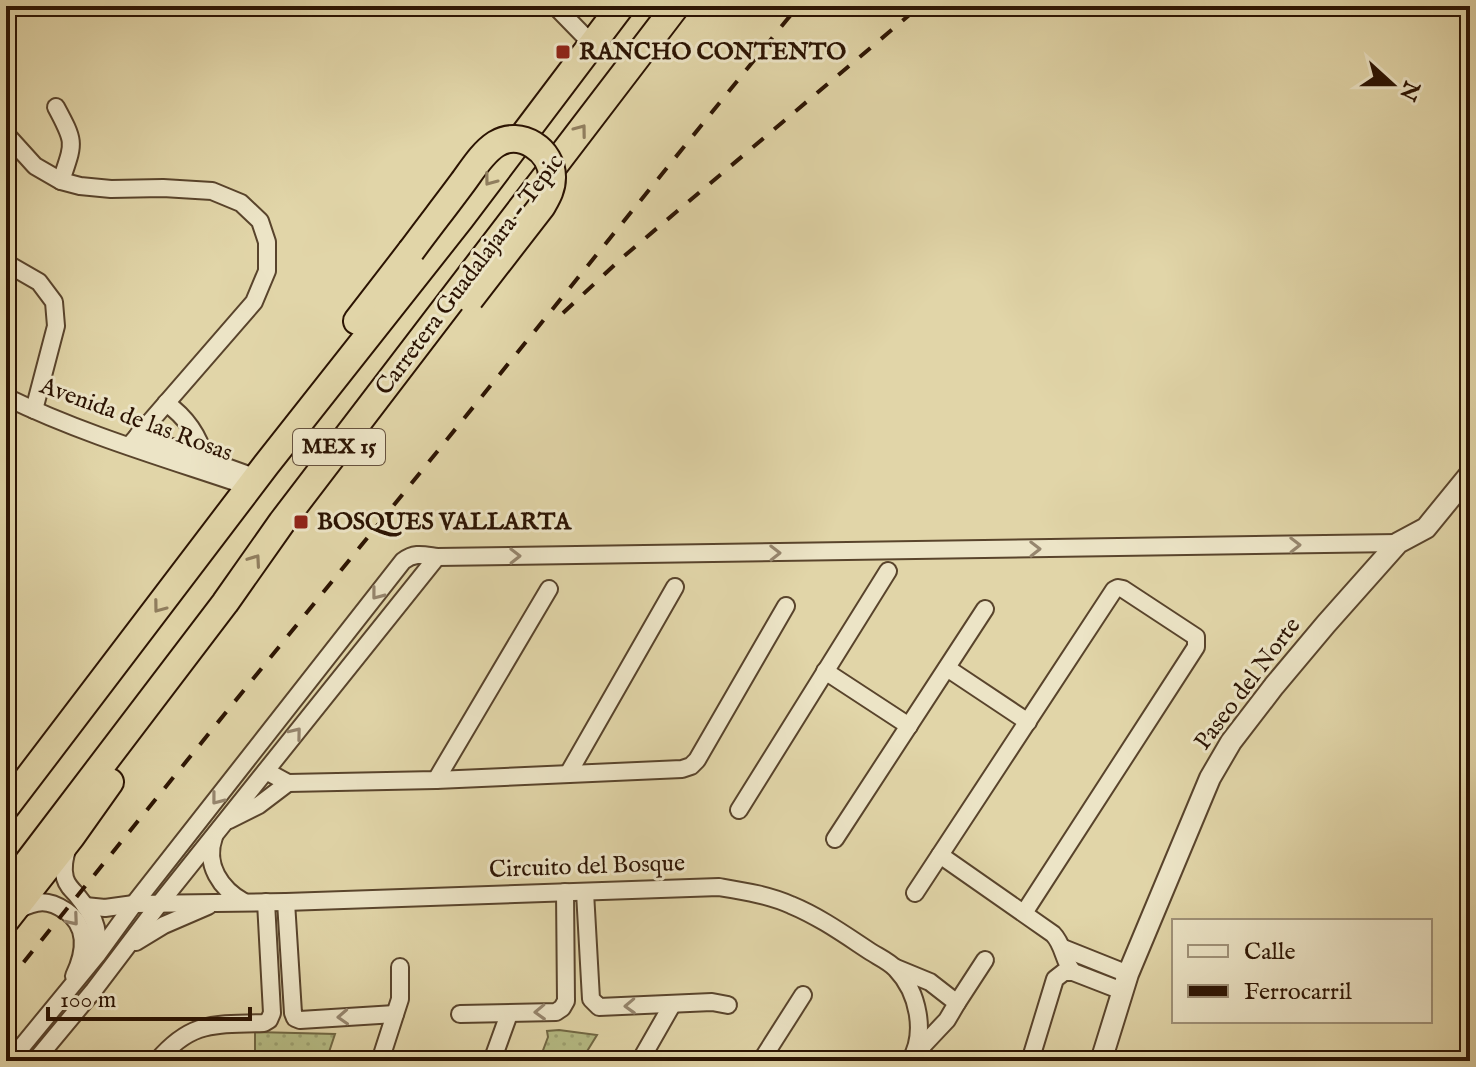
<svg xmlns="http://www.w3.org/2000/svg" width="1476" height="1067" font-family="'IM FELL English',serif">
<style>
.park{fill:url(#park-dots);stroke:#716844;stroke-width:2}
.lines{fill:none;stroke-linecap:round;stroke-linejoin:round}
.minor-casing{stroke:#59442c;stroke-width:20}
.tertiary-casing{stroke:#59442c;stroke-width:24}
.trunk-casing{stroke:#2c1403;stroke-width:30}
.minor{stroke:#ece4c6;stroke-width:16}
.tertiary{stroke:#ece4c6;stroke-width:20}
.trunk{stroke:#e1d5a8;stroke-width:26}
.rail{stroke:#2c1403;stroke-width:4;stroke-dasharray:14 14;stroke-linecap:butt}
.trunk-bridge-casing{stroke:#2c1403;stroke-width:30;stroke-linecap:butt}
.trunk-bridge{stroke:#e1d5a8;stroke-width:26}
.oneway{stroke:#907e5e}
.oneway2{stroke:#96866e}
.poi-dot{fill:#8f2418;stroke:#ece4c6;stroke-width:3}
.labels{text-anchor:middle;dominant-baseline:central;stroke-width:6;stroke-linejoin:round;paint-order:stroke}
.shield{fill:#ece4c6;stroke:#66523e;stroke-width:2}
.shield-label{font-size:22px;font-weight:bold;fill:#2c1403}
.poi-label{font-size:24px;font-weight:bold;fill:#2c1403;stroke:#ece4c6;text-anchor:start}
.street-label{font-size:24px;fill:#2c1403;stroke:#ece4c6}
</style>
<defs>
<pattern id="park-dots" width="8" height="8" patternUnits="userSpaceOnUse" patternTransform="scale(2)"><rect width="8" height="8" fill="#b6bc85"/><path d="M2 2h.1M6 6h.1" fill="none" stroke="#9da171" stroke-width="1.8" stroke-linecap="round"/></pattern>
</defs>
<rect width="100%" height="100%" fill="#e1d5a8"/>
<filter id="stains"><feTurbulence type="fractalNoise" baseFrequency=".0025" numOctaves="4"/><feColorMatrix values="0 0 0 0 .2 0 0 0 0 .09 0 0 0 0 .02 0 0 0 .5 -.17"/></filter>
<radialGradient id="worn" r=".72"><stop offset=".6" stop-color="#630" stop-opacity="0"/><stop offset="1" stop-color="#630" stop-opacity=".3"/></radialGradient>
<g class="park">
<path d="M559,1030L597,1035L581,1061H539L548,1037L547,1031Z"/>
<path d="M255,1032L335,1034L326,1061H255Z"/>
</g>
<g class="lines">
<defs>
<g id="minor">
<path d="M555,6L593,45"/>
<path d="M56,107C76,144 74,142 61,181"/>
<path d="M6,134L35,166L61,181L80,186L111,189L163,188L212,191L241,203L260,221L267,242V271L254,302L129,446"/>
<path d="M6,263L39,282L54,302L56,326L34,410"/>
<path d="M6,397C84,435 168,459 250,487"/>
<path d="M166,403C186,417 199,436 205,459"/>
<path d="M138,435L257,478"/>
<path d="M947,668L1028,722"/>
<path d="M825,671L909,726"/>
<path d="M266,771L288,783L436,780L682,769L691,766L697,760L786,606"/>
<path d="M568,774L675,587"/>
<path d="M436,780L549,589"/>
<path d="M739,810L888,571"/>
<path d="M229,820L259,805L288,783"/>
<path d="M214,837C204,865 221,889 244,902"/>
<path d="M835,839L985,609"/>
<path d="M68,846C65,857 62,867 65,878C67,885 71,889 76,894C92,914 100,925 97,952"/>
<path d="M940,855L1053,934C1064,945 1063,961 1073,972L1122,991"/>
<path d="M585,892L591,999L599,1007L712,1002L728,1005"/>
<path d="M915,893L1114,590L1118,588L1123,589L1196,637V647L1024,913"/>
<path d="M286,902L293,1013L295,1018L300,1020L395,1014"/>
<path d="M85,906L105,908L134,904L286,902L719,887C743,891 769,895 791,905C820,917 845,935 871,952C879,957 890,962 896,969C918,992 927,1033 910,1061"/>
<path d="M18,910C37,900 48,899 66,911C89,927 85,953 74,976"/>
<path d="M136,942L164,925L208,906"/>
<path d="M1063,948L1128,974"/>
<path d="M896,968L930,982L957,1003L947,1020L914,1055"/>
<path d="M957,1003L985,960"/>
<path d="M460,1014L556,1012L562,1008L566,1001L565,892"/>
<path d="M10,1061L97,955L134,904L403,561C415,552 423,555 437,557L1398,543"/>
<path d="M35,1061L94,990L160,903L437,557"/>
<path d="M157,1061C192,1020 214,1025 264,1023L269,1020L272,1013L266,902"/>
<path d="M380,1061L400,999V967"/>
<path d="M492,1061L509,1014"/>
<path d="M640,1061L672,1005"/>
<path d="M761,1061L803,995"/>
<path d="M1030,1061L1055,979L1064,972H1073"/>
</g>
<path id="tertiary" d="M1101,1061L1128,974L1210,778L1231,742L1274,686L1326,624L1398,543L1426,528L1470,474"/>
<g id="trunk">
<path d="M357,321L411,251"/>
<path d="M6,807L266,465L461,218L621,6"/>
<path d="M6,891L225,603L282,522L676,6"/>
<path d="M6,920L71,837L110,782"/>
</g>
</defs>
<use href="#minor" class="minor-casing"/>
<use href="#tertiary" class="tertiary-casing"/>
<use href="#trunk" class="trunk-casing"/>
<use href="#minor" class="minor"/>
<use href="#tertiary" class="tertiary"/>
<use href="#trunk" class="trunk"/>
<g class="rail">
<path d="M563,313L623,257L920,6"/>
<path d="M6,984L798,6"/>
</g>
<defs>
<path id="trunk-bridge" d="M411,251C428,228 446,205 463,182C472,170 482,153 496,144C520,129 553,150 552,178C552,189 547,197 542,206L470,299"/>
</defs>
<use href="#trunk-bridge" class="trunk-bridge-casing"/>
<use href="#trunk-bridge" class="trunk-bridge"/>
</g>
<defs><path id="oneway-chevron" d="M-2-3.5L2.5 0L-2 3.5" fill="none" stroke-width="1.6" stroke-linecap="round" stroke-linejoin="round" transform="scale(2)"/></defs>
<g class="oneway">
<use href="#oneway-chevron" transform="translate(581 130) rotate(-53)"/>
<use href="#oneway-chevron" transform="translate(490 180) rotate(127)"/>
<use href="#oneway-chevron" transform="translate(255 560) rotate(-55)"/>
<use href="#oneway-chevron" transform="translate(159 607) rotate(127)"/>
</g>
<g class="oneway2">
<use href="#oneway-chevron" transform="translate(1295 545) rotate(-1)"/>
<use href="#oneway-chevron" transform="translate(1035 549) rotate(-1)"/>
<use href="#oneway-chevron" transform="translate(775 553) rotate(-1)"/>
<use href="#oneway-chevron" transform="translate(515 556) rotate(-1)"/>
<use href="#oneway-chevron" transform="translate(377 594) rotate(128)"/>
<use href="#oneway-chevron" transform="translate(296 733) rotate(-51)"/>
<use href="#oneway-chevron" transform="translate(217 799) rotate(128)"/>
<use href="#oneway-chevron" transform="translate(73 920) rotate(50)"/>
<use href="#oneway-chevron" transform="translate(630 1006) rotate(178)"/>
<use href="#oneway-chevron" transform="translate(540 1012) rotate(178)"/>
<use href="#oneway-chevron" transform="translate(343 1017) rotate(177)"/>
</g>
<g class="poi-dot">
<rect x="555" y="44" width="16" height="16" rx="4"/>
<rect x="293" y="514" width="16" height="16" rx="4"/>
</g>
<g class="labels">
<rect class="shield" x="293" y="429" width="92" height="36" rx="6"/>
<g class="shield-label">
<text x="339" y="447">MEX 15</text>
</g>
<g class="poi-label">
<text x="579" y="52">RANCHO CONTENTO</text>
<text x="317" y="522">BOSQUES VALLARTA</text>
</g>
<g class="street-label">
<text transform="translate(470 275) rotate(-53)">Carretera Guadalajara - Tepic</text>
<text transform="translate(136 420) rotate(20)">Avenida de las Rosas</text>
<text transform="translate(1248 684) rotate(-53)">Paseo del Norte</text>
<text transform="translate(587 867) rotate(-2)">Circuito del Bosque</text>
</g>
</g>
<rect width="1476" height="1067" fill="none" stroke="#e1d5a8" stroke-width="32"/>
<rect x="8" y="8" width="1460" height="1051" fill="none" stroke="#2c1403" stroke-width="4"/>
<rect x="16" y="16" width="1444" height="1035" fill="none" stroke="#2c1403" stroke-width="2"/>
<rect x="1172" y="919" width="260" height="104" fill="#ece4c6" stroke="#9f9178" stroke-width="2"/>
<rect x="1188" y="945" width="40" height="12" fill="#ece4c6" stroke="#9f9178" stroke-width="2"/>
<text x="1244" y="959" font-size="24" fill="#2c1403">Calle</text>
<rect x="1188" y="985" width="40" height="12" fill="#2c1403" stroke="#9f9178" stroke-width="2"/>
<text x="1244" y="999" font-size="24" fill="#2c1403">Ferrocarril</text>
<g transform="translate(1392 84) rotate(111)" stroke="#ece4c6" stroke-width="6" paint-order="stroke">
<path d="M0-6L14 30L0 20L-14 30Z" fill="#2c1403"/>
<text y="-12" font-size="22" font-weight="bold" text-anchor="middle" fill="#2c1403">N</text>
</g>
<path d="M48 1007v12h202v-12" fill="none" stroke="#2c1403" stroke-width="4"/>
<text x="60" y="1007" font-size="24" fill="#2c1403" stroke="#ece4c6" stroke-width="6" paint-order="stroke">100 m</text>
<rect width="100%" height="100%" filter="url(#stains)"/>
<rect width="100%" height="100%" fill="url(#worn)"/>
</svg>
